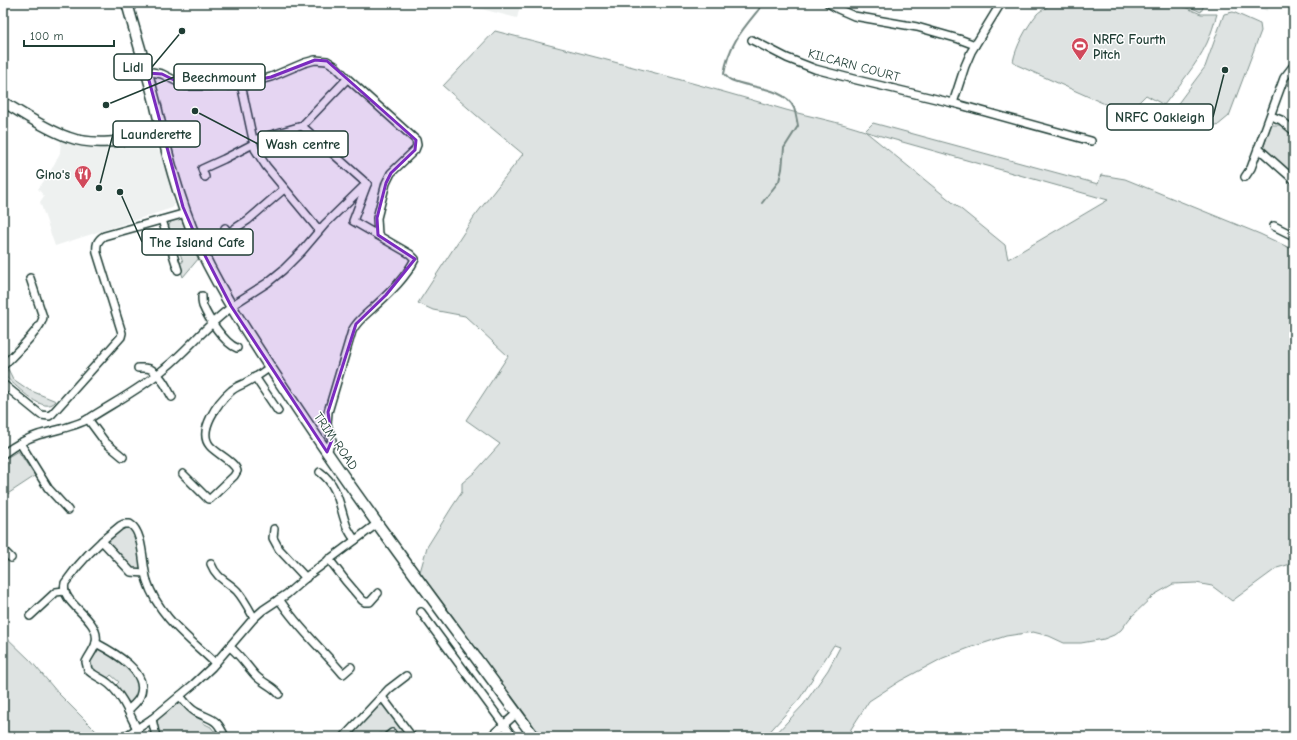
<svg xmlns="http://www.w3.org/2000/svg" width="1297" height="740" font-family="'Comic Neue',sans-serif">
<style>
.built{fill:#eef1f0}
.green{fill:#dee3e2;stroke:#7e908b;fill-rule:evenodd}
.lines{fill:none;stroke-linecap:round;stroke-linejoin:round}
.stream{stroke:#758883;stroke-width:2}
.minor-casing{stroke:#1f3d34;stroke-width:10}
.tertiary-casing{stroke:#1f3d34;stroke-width:12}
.secondary-casing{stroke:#1f3d34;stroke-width:13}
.minor{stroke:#fff;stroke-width:7}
.tertiary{stroke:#fff;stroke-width:9}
.secondary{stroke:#fff;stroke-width:10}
.marked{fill:#7b2cbf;fill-opacity:0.2;stroke:#7b2cbf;stroke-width:3;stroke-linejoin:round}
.labels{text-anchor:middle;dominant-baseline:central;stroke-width:3;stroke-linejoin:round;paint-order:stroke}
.poi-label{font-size:13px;font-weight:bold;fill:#1f3d34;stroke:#fff;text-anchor:start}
.street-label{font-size:13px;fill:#1f3d34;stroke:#fff}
.leader{fill:none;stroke:#1f3d34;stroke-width:1.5}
.callout-dot{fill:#1f3d34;stroke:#fff;stroke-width:1.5}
.callout{fill:#fff;stroke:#1f3d34;stroke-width:1.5}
.callout-label{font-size:14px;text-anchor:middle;font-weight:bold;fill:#1f3d34}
</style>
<rect width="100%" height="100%" fill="#fff"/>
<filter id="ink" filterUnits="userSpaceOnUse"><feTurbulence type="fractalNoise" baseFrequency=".025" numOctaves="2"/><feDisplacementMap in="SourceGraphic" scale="8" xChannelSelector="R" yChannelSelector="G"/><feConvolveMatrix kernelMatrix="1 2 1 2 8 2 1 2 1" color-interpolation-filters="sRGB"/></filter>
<g filter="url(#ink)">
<g class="built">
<path d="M458,3H521L517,18Z"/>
<path d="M1245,3H1270L1267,11Z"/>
<path d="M61,139L75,145L89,146L143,143L153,145L159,151L161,155L174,203V206L172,208L55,246L40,202L44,196L38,189L49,174L60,153Z"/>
</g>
<g class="green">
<path d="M1050,3H1175L1201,14H1217C1214,24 1211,34 1207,43C1196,66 1179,85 1164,105L1146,95L1135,106L1114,108L1017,65L1013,62C1016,46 1026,28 1037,14C1040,10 1046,10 1050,3Z"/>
<path d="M1181,3H1205L1201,12Z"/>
<path d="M1233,12L1260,24L1261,31L1229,116L1217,126L1188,115L1178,109L1176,106L1205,67L1224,14Z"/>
<path d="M495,31C592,56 689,81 786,110C812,117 839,122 865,131L873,123L1098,184L1101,175L1125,179L1260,234L1294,250V563L1277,568L1232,601L1212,586L1196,583L1173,584L1154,595L1130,618L1121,630L1114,635L1104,639L1081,643H1064L1049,636L1033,632L1006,636L969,648L943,658L900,681L869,701L851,729L849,737H773L804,704L828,670L840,647L834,645L800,698L765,737H542L420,572L427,547L452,507L462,492V483L475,472L500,444L466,420L508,356L465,316L433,310L418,303L474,217L523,154L476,115L443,86ZM866,132H867L1108,200L1008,259L1005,245Z"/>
<path d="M1271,125H1280L1294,135V176L1264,149V146Z"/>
<path d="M181,218L199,258L183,277L178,263L183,262L179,250L174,251L167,229L172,220Z"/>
<path d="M8,369L13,379L29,390L56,401C44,416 18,387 7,378L6,374Z"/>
<path d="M18,451L35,476L3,497V460Z"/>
<path d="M129,526L136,533L141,565L140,569L137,570L131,568L108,541C110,532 121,529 129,526Z"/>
<path d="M3,634L31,661L58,693L102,737H3Z"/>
<path d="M98,648L111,652L134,674L139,686L136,698L130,703C124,698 122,691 116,685L119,682L111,675L107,679C96,670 81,662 98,648Z"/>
<path d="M180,701L204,718L203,723L211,727L214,731L218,729L222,737H158L157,718Z"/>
<path d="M383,705L403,729L395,736L390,730L387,734H382L380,733L376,737H349L378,706Z"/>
</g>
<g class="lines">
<path class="stream" d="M762,203L779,181L782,169L784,148L798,126C797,121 796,114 794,108C785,87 748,88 731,80C728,79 726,76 724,74C729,42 745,27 764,3"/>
<defs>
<g id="minor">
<path d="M828,3L838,9L854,16L917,27L959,39L975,45"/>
<path d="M752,40L787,58L815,69L857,80L953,103L1091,141"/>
<path d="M147,73L152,72L162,74L186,86H226L253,82L271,77L304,63L315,60L327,61L335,66L348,79L416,140L417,145L415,150L391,173L386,183L377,218L378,235"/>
<path d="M241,84L255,149L266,166L319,230"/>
<path d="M953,103L965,66L971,52L1001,3"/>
<path d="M1271,116L1281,120L1294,131"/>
<path d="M302,126L367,184"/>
<path d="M253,140L302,126L347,79"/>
<path d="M1258,148L1294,180"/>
<path d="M205,177L202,169L224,159L253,144"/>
<path d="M1245,177L1251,168L1284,78L1294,65"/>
<path d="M162,220L178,270"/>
<path d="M1274,226L1294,236"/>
<path d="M225,228L232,240"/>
<path d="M228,233L248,220L284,189"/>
<path d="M202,296C202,299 202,303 203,306C208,318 225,344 237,348"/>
<path d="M231,306L267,283L283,270L302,251L325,224L365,185"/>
<path d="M3,366C12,356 42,329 43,317L30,278"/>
<path d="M138,368C143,368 148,367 152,370C161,375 167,388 172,397"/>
<path d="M255,377L278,411"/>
<path d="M3,384L41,415L49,416L52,414L121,337L122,333L97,253C96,245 97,240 104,236L186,213"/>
<path d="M88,419L105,442L123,457"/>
<path d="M20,443L48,488L68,510"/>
<path d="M327,452L332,440L327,424L328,412L352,331C357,321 365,315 373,308C388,294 406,278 415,259L410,254L353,221L367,184"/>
<path d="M3,454C14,446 25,439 38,435C55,430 75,427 90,418C115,402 142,388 164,369C188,350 207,324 232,307"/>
<path d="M320,472C339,486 339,506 347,527C349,531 352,536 355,540"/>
<path d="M183,474L208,499H210L234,476L237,471C235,462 217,454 210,446C197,431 218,402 231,391C235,387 242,385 247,382C255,378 262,373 270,367"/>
<path d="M274,529L273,538L279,549L306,578"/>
<path d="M102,541L131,572L145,573"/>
<path d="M3,550L11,558"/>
<path d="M329,559L345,580L362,600L365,602H370L378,593"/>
<path d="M211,564C217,579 227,581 237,591C244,599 249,609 254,618"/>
<path d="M279,599C297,627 322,649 343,674L351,667"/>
<path d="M421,612L513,737"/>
<path d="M30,616L56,592L64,591"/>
<path d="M96,643C113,652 150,672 140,696C138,702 132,706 128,710"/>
<path d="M230,647C241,656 247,666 256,676C263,683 273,686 279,694"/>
<path d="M180,696C185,702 190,709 196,712C213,721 216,717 225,737"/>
<path d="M382,697L412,737"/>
<path d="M152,719L156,737"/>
<path d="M137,729C129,713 122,695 109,684C102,678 94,676 88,670L86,662C89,655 95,649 96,642C101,618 59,604 65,583C80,561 99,542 120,526L124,524H130C144,532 142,566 147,581C158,616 190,639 215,663"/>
<path d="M126,736L152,719L194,684L212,667L254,618L263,610L287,594L310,574L378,523"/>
<path d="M344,737L389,689L406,676"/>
<path d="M387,737L392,733"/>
<path d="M490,737L517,713"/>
</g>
<path id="tertiary" d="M3,102C24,114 45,129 68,137C97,148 133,139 163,134"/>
<path id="secondary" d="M127,3C136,36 146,68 155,102C166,150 178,199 198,244C225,302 262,355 297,408C372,521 455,628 534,737"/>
</defs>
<use href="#minor" class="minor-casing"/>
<use href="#tertiary" class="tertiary-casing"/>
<use href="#secondary" class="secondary-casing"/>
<use href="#minor" class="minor"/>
<use href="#tertiary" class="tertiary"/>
<use href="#secondary" class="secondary"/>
</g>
</g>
<path class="marked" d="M315,60L327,61L416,140L415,150L391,173L386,183L377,218L378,235L415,259L386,295L356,324L328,412L332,440L327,452L231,306L199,244L183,207L147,73L162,74L186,86H226L271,77Z"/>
<defs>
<symbol id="stadium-pin" viewBox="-11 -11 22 30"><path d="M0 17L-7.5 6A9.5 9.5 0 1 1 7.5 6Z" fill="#d1495b" stroke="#fff"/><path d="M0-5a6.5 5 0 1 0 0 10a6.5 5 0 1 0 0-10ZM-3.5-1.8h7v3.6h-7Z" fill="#fff"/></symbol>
<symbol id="restaurant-pin" viewBox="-11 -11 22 30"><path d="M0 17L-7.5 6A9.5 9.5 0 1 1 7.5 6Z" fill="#d1495b" stroke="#fff"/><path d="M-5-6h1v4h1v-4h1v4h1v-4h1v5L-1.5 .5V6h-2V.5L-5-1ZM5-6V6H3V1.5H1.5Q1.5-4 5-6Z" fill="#fff"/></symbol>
</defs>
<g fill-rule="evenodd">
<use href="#stadium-pin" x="1070" y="36" width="20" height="27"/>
<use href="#restaurant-pin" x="73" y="164" width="20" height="27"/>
</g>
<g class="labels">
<g class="poi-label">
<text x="1093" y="39">NRFC Fourth<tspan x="1093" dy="15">Pitch</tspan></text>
<text x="70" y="174" text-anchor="end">Gino's</text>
</g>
<g class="street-label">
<text transform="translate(854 65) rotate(15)">KILCARN COURT</text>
<text transform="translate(336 441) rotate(55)">TRIM ROAD</text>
</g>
</g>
<path class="leader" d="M182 31L152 67M106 105L174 77M1225 70L1213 117M99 188L113 134M195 111L258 144M120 192L142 242"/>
<g class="callout-dot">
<circle cx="182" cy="31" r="4"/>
<circle cx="106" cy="105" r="4"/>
<circle cx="1225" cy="70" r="4"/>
<circle cx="99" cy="188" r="4"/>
<circle cx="195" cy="111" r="4"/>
<circle cx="120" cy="192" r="4"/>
</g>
<g class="callout">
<rect x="114" y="54" width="38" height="26" rx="4"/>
<rect x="174" y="64" width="91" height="26" rx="4"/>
<rect x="1107" y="104" width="106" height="26" rx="4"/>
<rect x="113" y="121" width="87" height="26" rx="4"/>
<rect x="258" y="131" width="90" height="26" rx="4"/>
<rect x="142" y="229" width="111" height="26" rx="4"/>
</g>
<g class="callout-label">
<text x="133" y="72">Lidl</text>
<text x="219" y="82">Beechmount</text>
<text x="1160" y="122">NRFC Oakleigh</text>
<text x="156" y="139">Launderette</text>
<text x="303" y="149">Wash centre</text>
<text x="197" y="247">The Island Cafe</text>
</g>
<rect width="1297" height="740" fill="none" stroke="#fff" stroke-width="16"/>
<rect x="8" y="8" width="1281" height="724" fill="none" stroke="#1f3d34" stroke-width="1.5" filter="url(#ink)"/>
<path d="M24 40v6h90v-6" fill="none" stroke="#1f3d34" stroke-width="2"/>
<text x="30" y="40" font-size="12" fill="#1f3d34" stroke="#ffffff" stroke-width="3" paint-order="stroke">100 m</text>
</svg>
